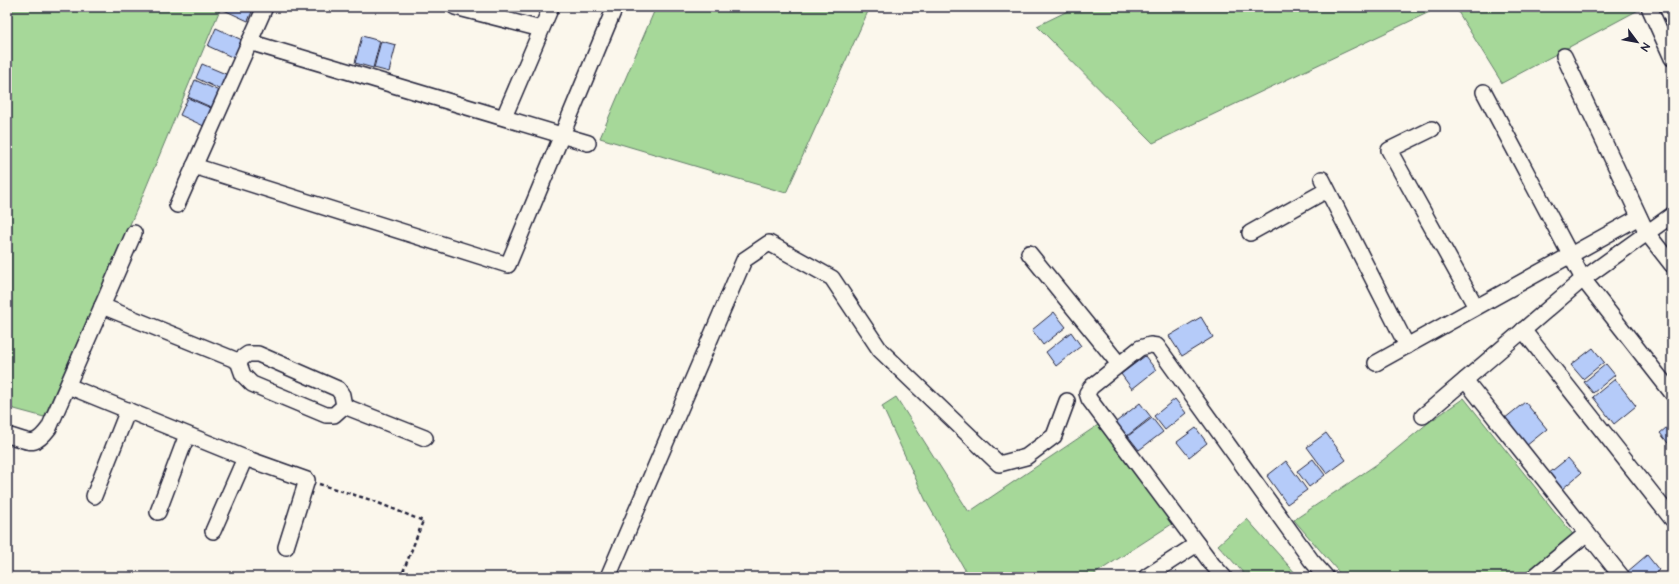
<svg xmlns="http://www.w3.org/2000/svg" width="1679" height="584" font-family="'Architects Daughter',sans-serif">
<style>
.green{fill:#a6d899;stroke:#647d6a}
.building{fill:#b5cbf9;stroke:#22223b}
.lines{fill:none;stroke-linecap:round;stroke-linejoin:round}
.minor-casing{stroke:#22223b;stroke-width:18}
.path{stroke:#22223b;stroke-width:2.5;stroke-dasharray:4 3;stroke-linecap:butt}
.minor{stroke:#fbf7ec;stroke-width:15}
</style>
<rect width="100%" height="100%" fill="#fbf7ec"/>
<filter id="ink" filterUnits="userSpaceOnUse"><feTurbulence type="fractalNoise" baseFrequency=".025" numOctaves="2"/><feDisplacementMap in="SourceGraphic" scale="8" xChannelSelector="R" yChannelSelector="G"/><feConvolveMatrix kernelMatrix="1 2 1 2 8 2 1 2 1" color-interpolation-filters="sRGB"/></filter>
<g filter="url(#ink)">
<g class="green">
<path d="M7,7H221L140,202L44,417L7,407Z"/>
<path d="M656,7H870L786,193L600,138Z"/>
<path d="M1076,7H1440L1153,143L1037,26Z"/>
<path d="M1455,7H1644L1502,83Z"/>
<path d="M896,397L969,512L1098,425L1175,522L1090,577H969L926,501L882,406Z"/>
<path d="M1464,398L1575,537L1525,577H1343L1294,520L1383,460L1428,423Z"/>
<path d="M1247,519L1297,575L1295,577H1247L1218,545Z"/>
</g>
<g class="building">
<path d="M225,7H254L248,21L224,10Z"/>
<path d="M216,28L242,40L234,58L208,46Z"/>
<path d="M362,36L380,41L373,68L355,63Z"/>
<path d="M381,41L396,45L389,72L374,68Z"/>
<path d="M202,64L228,75L221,90L196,78Z"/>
<path d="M195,80L221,92L213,108L188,97Z"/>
<path d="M188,98L213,109L206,127L180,115Z"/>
<path d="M1054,312L1066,327L1043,345L1032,330Z"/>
<path d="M1201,317L1213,337L1182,356L1169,336Z"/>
<path d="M1071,332L1081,346L1056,366L1046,352Z"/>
<path d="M1593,348L1604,362L1583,379L1571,365Z"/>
<path d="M1145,356L1156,370L1132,389L1121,374Z"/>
<path d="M1606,364L1615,375L1593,393L1584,382Z"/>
<path d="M1615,379L1636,406L1614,424L1593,397Z"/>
<path d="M1175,399L1186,413L1165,430L1154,416Z"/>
<path d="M1525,402L1547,429L1526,446L1504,419Z"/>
<path d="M1140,403L1151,417L1127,436L1116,422Z"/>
<path d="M1152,418L1163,432L1139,450L1128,436Z"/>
<path d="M1672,423V448L1660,433Z"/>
<path d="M1196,428L1207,443L1189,457L1177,442Z"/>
<path d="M1326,433L1346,460L1327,474L1307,447Z"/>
<path d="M1568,458L1581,473L1561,490L1548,474Z"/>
<path d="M1313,459L1325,475L1309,487L1297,471Z"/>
<path d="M1286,461L1307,490L1287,504L1267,476Z"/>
<path d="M1647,555L1659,570L1651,577H1631L1627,572Z"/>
</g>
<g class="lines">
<defs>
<g id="minor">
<path d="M455,7L541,29"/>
<path d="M1649,7L1672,58"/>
<path d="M249,42L588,143"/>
<path d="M1564,56L1647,233L1672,265"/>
<path d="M1484,92L1583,279L1672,393"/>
<path d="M504,117L551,7"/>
<path d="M1432,129L1389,150L1476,307"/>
<path d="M194,166L508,265L615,7"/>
<path d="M1322,179L1407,346"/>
<path d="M177,205L265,7"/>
<path d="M1250,233L1327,190"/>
<path d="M1029,253L1119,364"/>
<path d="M102,306L238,361L243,375L252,384L326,415H334L344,406L425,438"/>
<path d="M1523,330L1672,519"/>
<path d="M238,361L248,354H258L338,389L342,395L344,406"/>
<path d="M1376,363L1639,217"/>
<path d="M1465,380L1587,533L1534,577"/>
<path d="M68,386L245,458L307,480L286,547"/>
<path d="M1423,416L1583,279L1672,215"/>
<path d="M7,435C30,441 33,449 49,428L134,233"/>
<path d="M94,496L128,410"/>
<path d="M158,512L187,435"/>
<path d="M213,531L245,458"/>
<path d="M1587,533L1622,577"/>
<path d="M608,577L744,260L769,243L832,278L880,350L999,464L1026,457L1054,436L1067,401"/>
<path d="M1146,577L1197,544"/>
<path d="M1224,577L1212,564L1089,399L1087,393L1091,387L1140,348L1150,345L1157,346L1311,560L1326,577"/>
</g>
</defs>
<use href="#minor" class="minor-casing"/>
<path class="path" d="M319,484L371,500L423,521L403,572"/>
<use href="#minor" class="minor"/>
</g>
</g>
<rect width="1679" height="584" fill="none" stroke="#fbf7ec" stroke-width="24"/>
<rect x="12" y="12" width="1655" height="560" fill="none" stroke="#22223b" stroke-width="1.5" filter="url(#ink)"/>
<g transform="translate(1637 42) rotate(122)" stroke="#fbf7ec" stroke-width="3" paint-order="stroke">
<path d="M0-3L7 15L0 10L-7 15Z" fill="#22223b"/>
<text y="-6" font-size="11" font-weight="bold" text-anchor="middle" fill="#22223b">N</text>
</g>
</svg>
